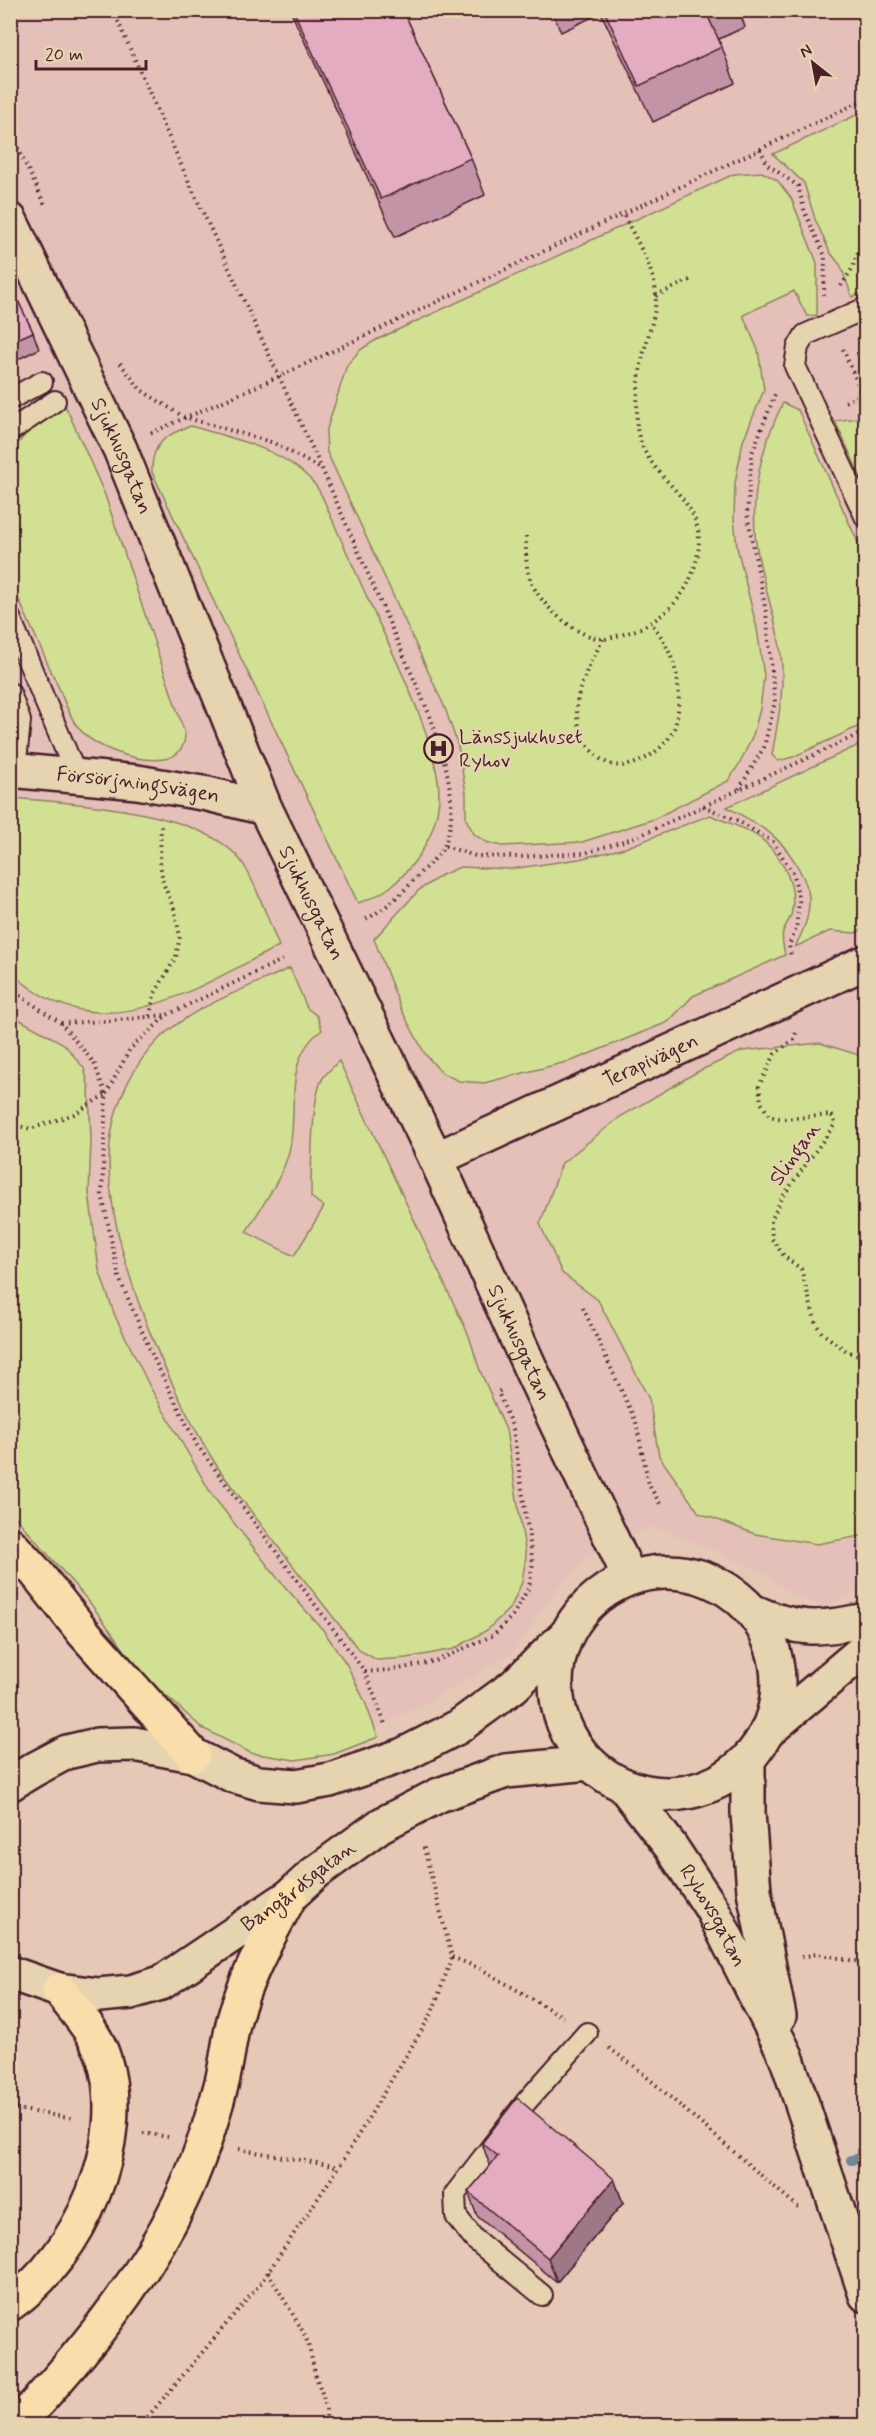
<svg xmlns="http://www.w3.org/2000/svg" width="876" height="2436" font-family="Mynerve,sans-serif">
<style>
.built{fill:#e4c0b9}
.green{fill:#d2e094;stroke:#8e8060;stroke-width:1.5}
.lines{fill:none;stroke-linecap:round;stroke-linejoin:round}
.stream{stroke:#6c869a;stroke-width:10}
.service-casing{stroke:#4a1f2b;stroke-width:24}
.minor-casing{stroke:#4a1f2b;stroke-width:38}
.tertiary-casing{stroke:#4a1f2b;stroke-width:38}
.secondary-casing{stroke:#4a1f2b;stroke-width:38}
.motorway-casing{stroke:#4a1f2b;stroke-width:38}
.path{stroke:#4a1f2b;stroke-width:4;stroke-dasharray:1.5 4.5;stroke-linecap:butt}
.service{stroke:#e6d4b1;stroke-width:20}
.minor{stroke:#e6d4b1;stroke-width:33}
.tertiary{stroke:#e6d4b1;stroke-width:33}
.secondary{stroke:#e6d4b1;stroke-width:33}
.motorway{stroke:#f9deab;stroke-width:33}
.wall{fill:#c394a6;stroke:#4a1f2b;stroke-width:1.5}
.shaded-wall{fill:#9f7887;stroke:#4a1f2b;stroke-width:1.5}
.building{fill:#e3acc1;stroke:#4a1f2b;stroke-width:1.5}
.labels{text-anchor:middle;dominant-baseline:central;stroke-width:4.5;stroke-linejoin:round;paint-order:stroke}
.street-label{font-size:21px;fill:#4a1f2b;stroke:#e6d4b1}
.poi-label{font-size:21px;fill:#4a1f2b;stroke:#e6d4b1;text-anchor:start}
</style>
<rect width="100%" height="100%" fill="#e5c8b6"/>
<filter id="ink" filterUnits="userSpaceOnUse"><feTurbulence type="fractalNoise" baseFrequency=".0167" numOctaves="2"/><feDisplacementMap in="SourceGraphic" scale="12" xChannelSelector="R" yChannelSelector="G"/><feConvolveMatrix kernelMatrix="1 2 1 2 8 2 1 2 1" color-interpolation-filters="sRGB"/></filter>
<g filter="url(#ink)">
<path class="built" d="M10,11H865V1588L823,1608L793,1595L768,1575L707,1547L652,1526L585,1559L553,1594L513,1653L426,1703L344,1744L11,1488Z"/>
<g class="green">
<path d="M865,111V291L852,297L841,266L830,252L815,219L804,183L773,154Z"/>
<path d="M762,172L777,180L791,198L817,263V315L807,316L794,291L743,315L758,350L764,390L743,441L735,483L734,519L737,547L757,629L764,676L760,709L753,735L740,763L728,781L654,819L582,842L502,846L486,842L474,834L466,819V793L458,746L445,708L327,452L326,432L347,365L360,350L376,340L734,174Z"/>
<path d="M783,403L798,410L865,558L866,723L793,757L778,761L772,755C778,720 785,690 781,654C776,613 758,574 755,532C752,487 763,443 783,403Z"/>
<path d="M65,405L105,495L185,734C185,747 178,757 164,759C137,763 93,748 77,726C68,714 63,697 57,684C43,653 29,622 15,591L11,576L10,453L31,428Z"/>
<path d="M865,417H866L865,486L835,421Z"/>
<path d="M191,426C233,439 287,449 316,486C323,495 327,509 332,519C344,547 357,574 369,602C391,650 447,758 438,807C435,827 427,845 415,861C397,884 385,894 358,903L152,472C151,444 166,434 191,426Z"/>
<path d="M865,742V928L855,933L830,931L795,947C800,937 807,924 808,913C811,897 808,887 801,873C783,836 761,826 727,807Z"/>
<path d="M10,798C70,803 212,809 245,867C259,891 268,920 279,946C191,990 99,1056 11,972Z"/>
<path d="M710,815C724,821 739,826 752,833C778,847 797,882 792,911C791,920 785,924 783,932C781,938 784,949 785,955L693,996L668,1022L574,1060L484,1083L459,1081L442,1073L425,1054L401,1009L374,939L419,890L442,875L460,867L511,869L579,859L625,848Z"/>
<path d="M290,968L307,1008L317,1016L322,1030C278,1061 303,1121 285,1164C276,1188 259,1210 246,1232L294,1256L324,1207L311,1197C311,1174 311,1095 323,1078C327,1072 334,1066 339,1061L469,1336L479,1368L506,1430L526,1556L522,1582L511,1607L487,1630L454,1649L407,1658L377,1660L359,1650C324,1605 288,1560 253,1514C241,1497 226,1481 215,1463C166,1385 97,1228 111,1135C116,1100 134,1064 159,1039C193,1006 248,988 290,968Z"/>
<path d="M11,1015L64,1044L84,1068L89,1088L91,1140L89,1193L99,1270L115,1316L150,1387L212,1495L279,1580L323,1630L347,1665L365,1702L378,1737L334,1754L295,1760L251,1753L202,1728L141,1673L91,1604L11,1512Z"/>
<path d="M820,1043L865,1057L866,1535L817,1544L755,1534L699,1513L659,1456L649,1399L598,1300L562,1273L540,1224L562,1163L620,1117L697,1072L742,1051Z"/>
</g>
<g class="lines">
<path class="stream" d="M851,2160L866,2157"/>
<defs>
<g id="service">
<path d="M866,308L805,335L798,347L795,366L866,518"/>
<path d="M10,399L42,382"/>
<path d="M10,431L55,401"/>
<path d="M10,618L77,777"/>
<path d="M10,693L20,721L15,771"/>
<path d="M542,2295L474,2239L456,2216L455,2194L526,2102L587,2033"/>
</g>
<g id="minor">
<path id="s1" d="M10,220L120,449L265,808L436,1159L533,1374L630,1578"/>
<path id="s2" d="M10,770L137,782L208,794L265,808"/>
<path id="s3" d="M436,1159L866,962"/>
<path d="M748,1760V1813L754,1891L779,2016"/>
<path id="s4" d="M623,1785L671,1847L712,1909L786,2056L866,2295"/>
</g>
<g id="tertiary">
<circle cx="667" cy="1683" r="111"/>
<path d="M752,1611C796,1631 819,1630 866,1620"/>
<path d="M767,1732L866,1648"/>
<path d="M10,1784L33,1770L67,1752L97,1745L134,1744L193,1755L232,1775L259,1783L296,1786L330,1780L403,1755L458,1727L514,1686L565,1636"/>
<path id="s5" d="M59,1990L99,1995L131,1992L161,1983L290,1896L315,1873L381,1825L439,1795L506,1771L589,1763"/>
</g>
<path id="secondary" d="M10,1973L59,1990"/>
<g id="motorway">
<path d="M10,1544L34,1570L83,1632L193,1755"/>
<path d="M10,2304C80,2255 130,2142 104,2059C97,2034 75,2011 59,1990"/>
<path d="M16,2426C79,2357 139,2287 180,2202C197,2167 212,2120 222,2082C227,2062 229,2040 234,2020C246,1975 269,1936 290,1896"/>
</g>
</defs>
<use href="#service" class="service-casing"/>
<use href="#minor" class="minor-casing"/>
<use href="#tertiary" class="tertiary-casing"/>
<use href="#secondary" class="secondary-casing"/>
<use href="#motorway" class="motorway-casing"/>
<g class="path">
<path d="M113,10L187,178L322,469L431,718C443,757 461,804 445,844C441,854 429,864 421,872C404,892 388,907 365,920"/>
<path d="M10,132L46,207"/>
<path d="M760,149L768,165L798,186L805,213L825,256L824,295"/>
<path d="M841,286L852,269L866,229"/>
<path d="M656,296L694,278"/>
<path d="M843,349L862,394L843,403"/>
<path d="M120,363L141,390L184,417L274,443L321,469"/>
<path d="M151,433L280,376L866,99"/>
<path d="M526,536C526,552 525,567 531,581C539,604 577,638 603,639C607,639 612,637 616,636C650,629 681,606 693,572C719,498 651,489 638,433C636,426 637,417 637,410C637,395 639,379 641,365C645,342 655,321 656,298C657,273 634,236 623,214"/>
<path d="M603,639C593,659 577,685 577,708C576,722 582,739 591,750C597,757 604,763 614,765C636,770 669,747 675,726C685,689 675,652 651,623"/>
<path d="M739,789L764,747L775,702L766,612L747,513L752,453L776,392"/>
<path d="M703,806L738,821L773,842L794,875L799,901L796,930L789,945L791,958"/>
<path d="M445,846L475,856L520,857L585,853L639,836L866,731"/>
<path d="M10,989L61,1023L94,1063L106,1095L102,1194L119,1278L154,1359L197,1445L365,1672L385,1724"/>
<path d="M150,1016L154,995L176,957L180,936L174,909L163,883L160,862L161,823"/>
<path d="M61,1023L109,1021L166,1015"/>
<path d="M796,1033L794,1039L775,1054L759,1086L761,1102L769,1116L783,1119L831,1115L834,1118L835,1124L781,1199L771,1221L772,1239L784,1256L801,1269L816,1324L822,1333L848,1352L866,1357"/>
<path d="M106,1094L130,1049L167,1015L284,959"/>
<path d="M10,1124L31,1129L74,1114L105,1095"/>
<path d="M583,1308L636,1422L649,1485L662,1507"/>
<path d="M365,1672L399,1669L436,1661L494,1635L513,1615L529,1587L533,1563L513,1429L498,1392L503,1389"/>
<path d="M452,1957L481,1969L563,2017"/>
<path d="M802,1957L816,1954L866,1963"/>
<path d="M609,2048L634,2066L799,2208"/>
<path d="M10,2108L75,2119"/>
<path d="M143,2133L168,2137"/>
<path d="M239,2149L339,2167"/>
<path d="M268,2272C279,2292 292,2312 303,2332C310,2345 312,2362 316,2377C322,2394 329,2406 325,2426"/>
<path d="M140,2426L260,2284L339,2167L432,2013L452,1957L423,1844"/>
</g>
<use href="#service" class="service"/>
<use href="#minor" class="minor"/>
<use href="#tertiary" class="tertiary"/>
<use href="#secondary" class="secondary"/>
<use href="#motorway" class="motorway"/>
</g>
<g class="wall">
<path d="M290,10H403L471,158L485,195L395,237Z"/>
<path d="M551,10H739L745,27L719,39L735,83L653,122L601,13L561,32Z"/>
<path d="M10,284L33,332L39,349L10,363V325L14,323V321L10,320Z"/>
<path d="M866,349V376L857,353Z"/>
<path d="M482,2143L614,2179L623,2203L557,2282L477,2216L468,2192L490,2166Z"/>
</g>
<path class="shaded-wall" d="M614,2179L623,2203L557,2282L548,2258Z"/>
<g class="building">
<path d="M293,10H403L471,158L381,199Z"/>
<path d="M604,10H705L722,47L639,86Z"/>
<path d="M10,284L33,332L10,342V325L14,323L16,314L10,305Z"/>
<path d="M866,349V371L857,353Z"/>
<path d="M517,2098L614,2179L548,2258L468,2192L498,2156L482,2143Z"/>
</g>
</g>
<defs>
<symbol id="hospital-ring" viewBox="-11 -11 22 22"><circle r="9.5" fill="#e6d4b1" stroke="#4a1f2b" stroke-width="1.5"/><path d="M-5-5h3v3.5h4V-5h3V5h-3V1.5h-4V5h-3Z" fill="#4a1f2b"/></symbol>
</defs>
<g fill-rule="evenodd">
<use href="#hospital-ring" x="422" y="732" width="33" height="33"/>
</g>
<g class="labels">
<g class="street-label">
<text stroke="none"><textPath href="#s1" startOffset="261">Sjukhusgatan</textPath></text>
<text stroke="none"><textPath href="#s2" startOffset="129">Försörjningsvägen</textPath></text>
<text stroke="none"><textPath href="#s1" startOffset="747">Sjukhusgatan</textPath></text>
<text stroke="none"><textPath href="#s3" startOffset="236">Terapivägen</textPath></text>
<text transform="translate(795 1154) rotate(-55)">Slingan</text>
<text stroke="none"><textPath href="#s1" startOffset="1233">Sjukhusgatan</textPath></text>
<text stroke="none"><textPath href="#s5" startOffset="272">Bangårdsgatan</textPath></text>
<text stroke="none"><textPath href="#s4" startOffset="159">Ryhovsgatan</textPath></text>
</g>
<g class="poi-label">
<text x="459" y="737">Länssjukhuset<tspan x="459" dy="24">Ryhov</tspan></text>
</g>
</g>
<rect width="876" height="2436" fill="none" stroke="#e6d4b1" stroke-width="36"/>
<rect x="18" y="18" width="840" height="2400" fill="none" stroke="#4a1f2b" stroke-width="2" filter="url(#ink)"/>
<g transform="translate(813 63) rotate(329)" stroke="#e6d4b1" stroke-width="4.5" paint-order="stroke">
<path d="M0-4.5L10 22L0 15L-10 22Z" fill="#4a1f2b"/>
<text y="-9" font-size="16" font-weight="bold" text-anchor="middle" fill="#4a1f2b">N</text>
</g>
<path d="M36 60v9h110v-9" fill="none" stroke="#4a1f2b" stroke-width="3"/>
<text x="45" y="60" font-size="18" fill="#4a1f2b" stroke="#e6d4b1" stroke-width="4.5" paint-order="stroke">20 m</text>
</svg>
